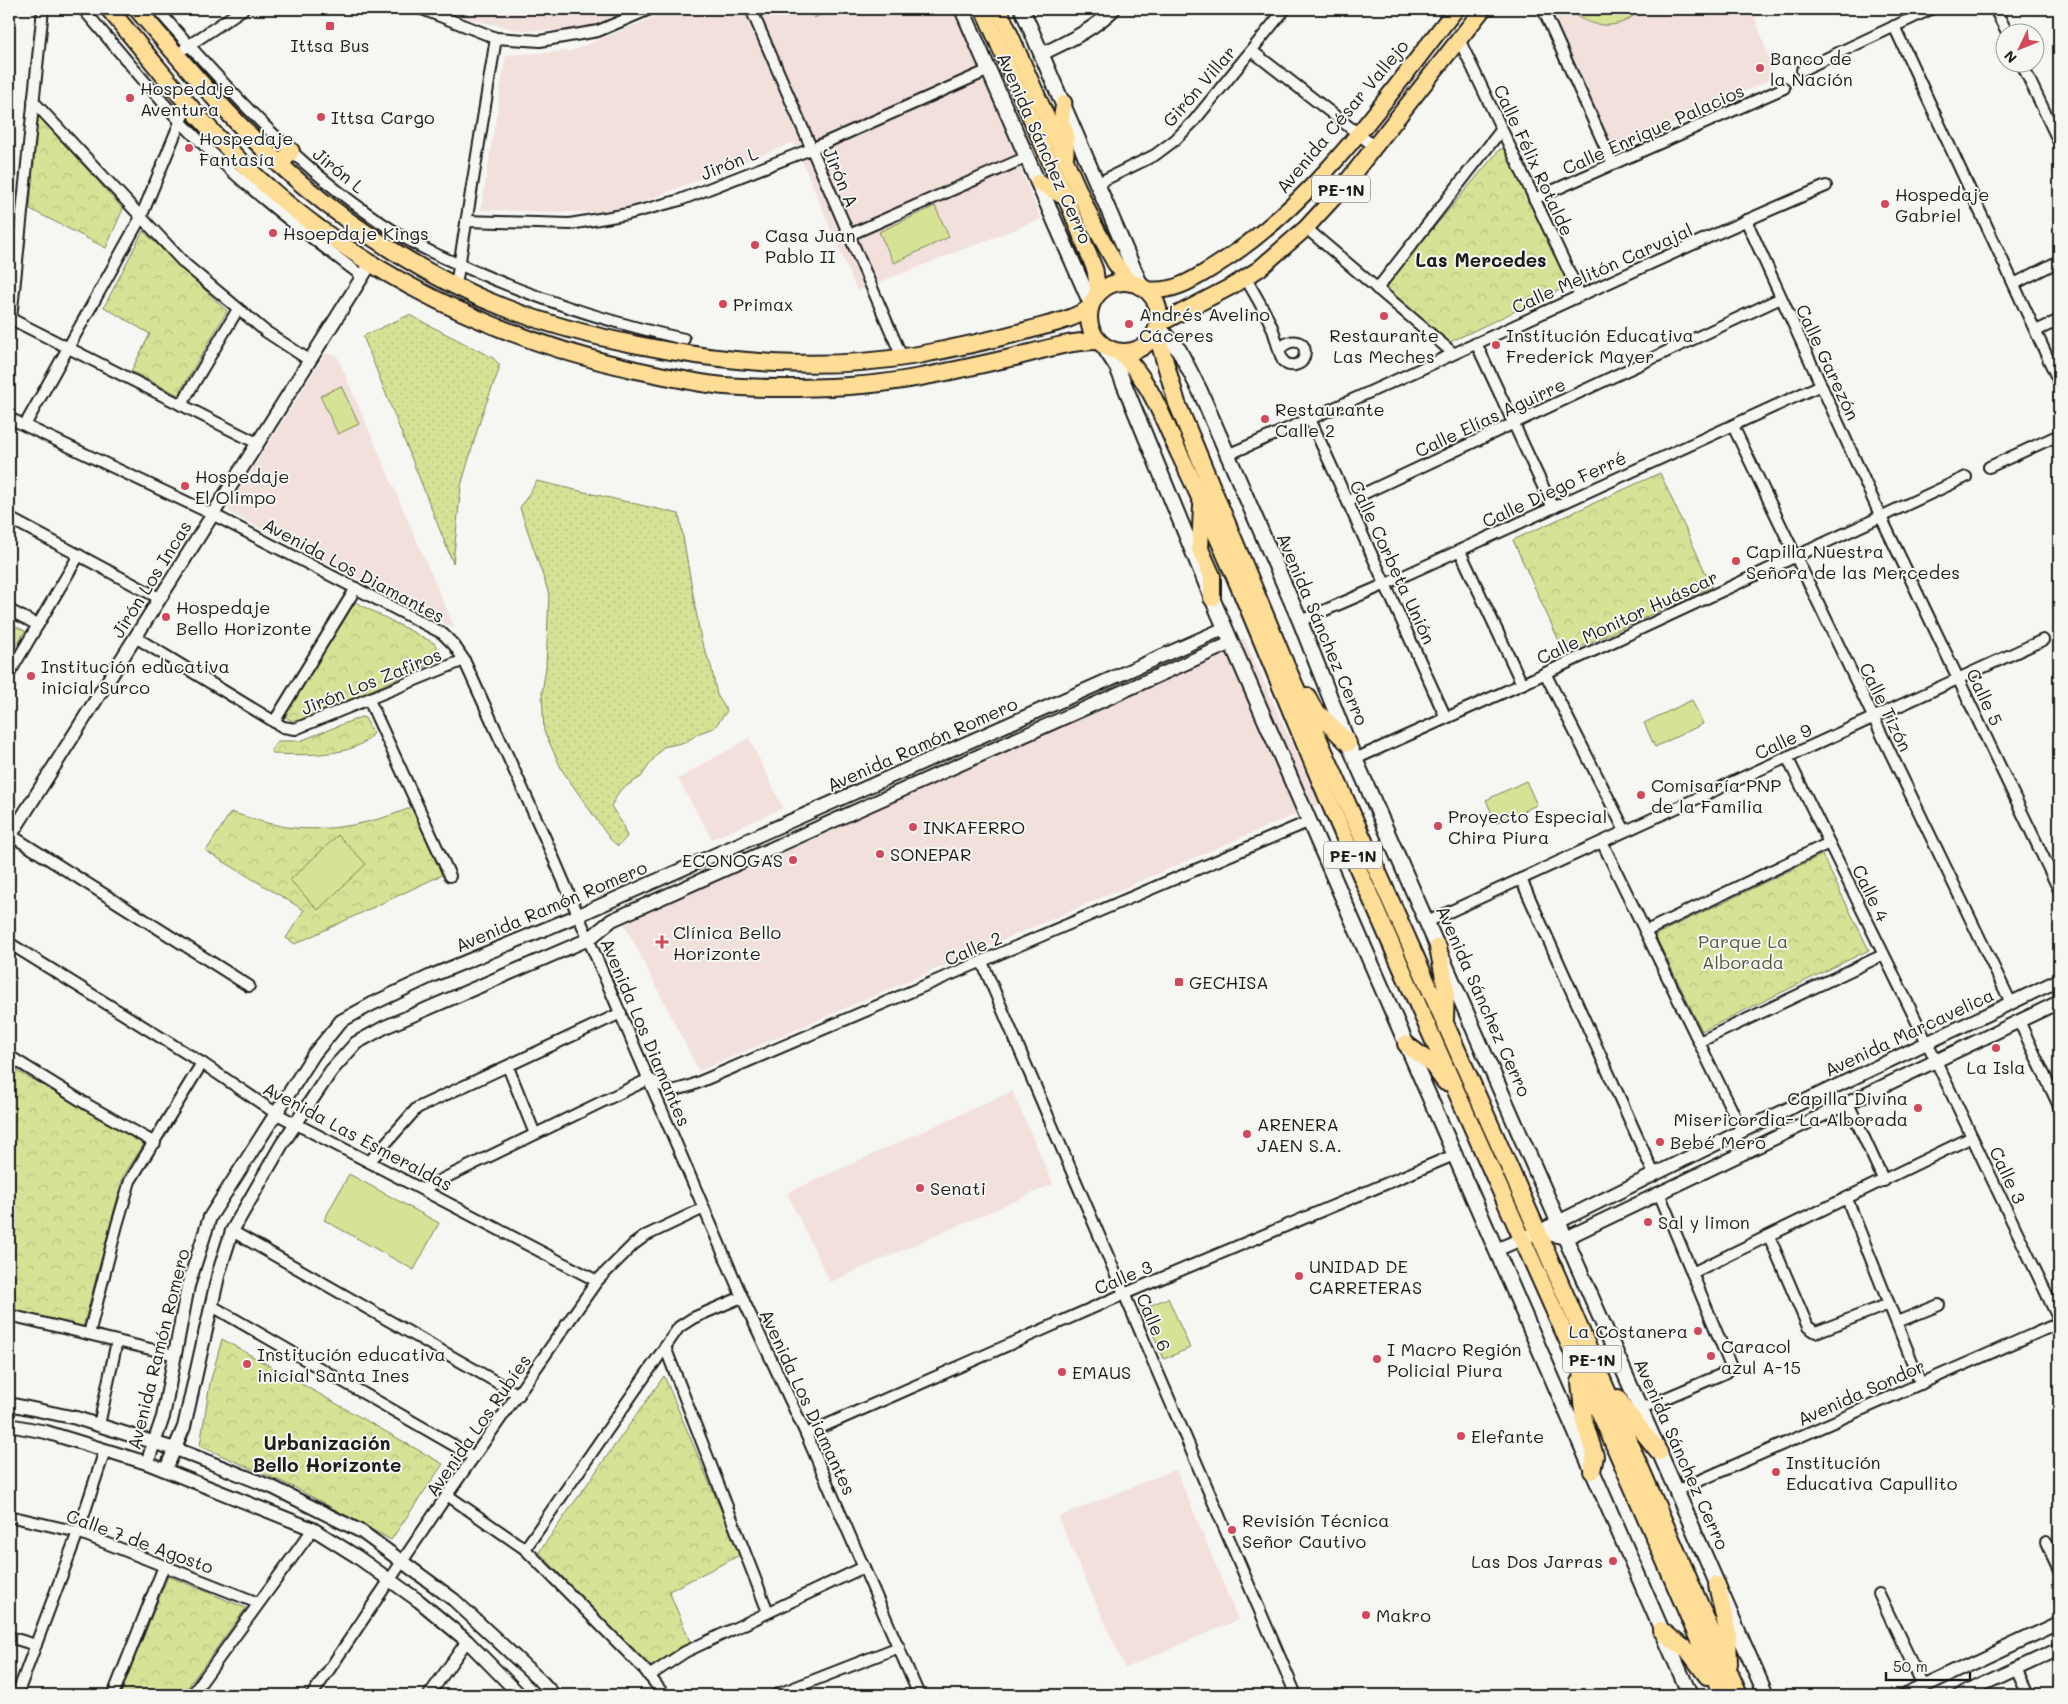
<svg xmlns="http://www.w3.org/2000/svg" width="2068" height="1704" font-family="Mali,sans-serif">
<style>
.built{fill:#f2e0dc}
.grass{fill:url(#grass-dots);stroke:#798059}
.forest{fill:url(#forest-crowns);stroke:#798059}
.pitch{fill:#d6e396;stroke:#798059}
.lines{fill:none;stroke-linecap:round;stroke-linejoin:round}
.minor-casing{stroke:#1c1c1c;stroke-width:14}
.tertiary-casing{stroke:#1c1c1c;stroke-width:16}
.secondary-casing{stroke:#1c1c1c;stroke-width:18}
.primary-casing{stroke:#1c1c1c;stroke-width:19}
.trunk-casing{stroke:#1c1c1c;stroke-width:20}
.minor{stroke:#f6f6f2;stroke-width:10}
.tertiary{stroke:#f6f6f2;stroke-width:12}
.secondary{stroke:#f6f6f2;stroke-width:14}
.primary{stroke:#fedd96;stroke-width:15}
.trunk{stroke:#fedd96;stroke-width:16}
.poi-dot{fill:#d1495b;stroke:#f6f6f2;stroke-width:2}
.labels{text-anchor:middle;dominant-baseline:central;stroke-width:4;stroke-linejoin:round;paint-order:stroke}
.shield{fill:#f6f6f2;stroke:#5d5d5c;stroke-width:1}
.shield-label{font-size:16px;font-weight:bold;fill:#1c1c1c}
.poi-label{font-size:18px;fill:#1c1c1c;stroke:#f6f6f2;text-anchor:start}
.street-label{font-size:18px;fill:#1c1c1c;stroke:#f6f6f2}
.park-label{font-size:18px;fill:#545841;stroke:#f6f6f2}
.neighbourhood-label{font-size:19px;font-weight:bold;fill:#1c1c1c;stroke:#f6f6f2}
</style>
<defs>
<pattern id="grass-dots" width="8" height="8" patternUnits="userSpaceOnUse" patternTransform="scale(1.25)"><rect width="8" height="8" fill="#d6e396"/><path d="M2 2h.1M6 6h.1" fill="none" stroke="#b7c281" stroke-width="1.8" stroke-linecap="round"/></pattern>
<pattern id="forest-crowns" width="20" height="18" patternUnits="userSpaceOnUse" patternTransform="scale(1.25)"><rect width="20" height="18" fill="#d6e396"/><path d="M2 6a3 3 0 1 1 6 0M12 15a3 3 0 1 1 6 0" fill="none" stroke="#b7c281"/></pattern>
</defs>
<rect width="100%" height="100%" fill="#f6f6f2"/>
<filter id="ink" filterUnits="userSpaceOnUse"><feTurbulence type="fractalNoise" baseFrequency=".02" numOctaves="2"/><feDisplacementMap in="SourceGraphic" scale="10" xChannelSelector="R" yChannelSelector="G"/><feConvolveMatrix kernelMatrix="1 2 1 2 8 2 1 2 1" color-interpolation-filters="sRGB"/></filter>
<g filter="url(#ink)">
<g class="built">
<path d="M450,9H633L601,23L560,31L517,30L466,18Z"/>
<path d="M674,9H955L1041,219L857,291L794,142L614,213L481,210L506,55L571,51Z"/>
<path d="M1547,9H1752L1768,55L1771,72L1767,81L1612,152Z"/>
<path d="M325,354H336L455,629L229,512V506Z"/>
<path d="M1244,638L1319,804L699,1071L624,923Z"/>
<path d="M749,738L783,808L712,839L678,779Z"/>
<path d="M1012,1091L1053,1184L830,1282L787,1193Z"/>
<path d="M1176,1469L1238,1620L1125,1668L1058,1517Z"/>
</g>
<g class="grass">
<path d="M409,315L493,358L499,364V370L482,414L461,486L453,563L363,336Z"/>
<path d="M537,481L679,514L701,640L711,666L717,695L727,711L714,728L699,733L686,742L663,747L654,758L641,777L620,790L611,806L622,823L627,837L618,846L610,839L562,770L544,731L542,693L546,667L549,594L520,508Z"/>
</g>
<g class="forest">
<path d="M36,113L123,209L106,248L30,209Z"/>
<path d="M1500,149H1506L1570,285L1450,342L1384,287Z"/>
<path d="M143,231L227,311L178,395L131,371L150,334L104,307Z"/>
<path d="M1660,473L1712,587L1565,654L1513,540Z"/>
<path d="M355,602L434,643L439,651L440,657L435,662L306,719L292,721L284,716Z"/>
<path d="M9,623L25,631L9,657Z"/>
<path d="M361,717L365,718L373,733C358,758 300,755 274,754L271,750L278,741H300Z"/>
<path d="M412,807L444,874L295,944L286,938L304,910L206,851L231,812C249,818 268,824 287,827C327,833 376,823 412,807Z"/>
<path d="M1822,855L1869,950L1702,1031L1655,935Z"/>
<path d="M9,1066L144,1144L123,1177L83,1327L9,1309Z"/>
<path d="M222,1339L443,1464L391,1540L296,1488L200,1446L210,1383Z"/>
<path d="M664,1376L740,1555L669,1591L691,1644L649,1668L539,1552Z"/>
<path d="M168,1576L246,1608L182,1695H120Z"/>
</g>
<g class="pitch">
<path d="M810,9H834L814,18Z"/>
<path d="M1567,9H1585L1605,13L1621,9H1640C1621,33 1588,28 1567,9Z"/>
<path d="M935,206L949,237L894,263L879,232Z"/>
<path d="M341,386L359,424L338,434L320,396Z"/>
<path d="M1692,700L1703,724L1655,747L1644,723Z"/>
<path d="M1526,781L1537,805L1496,823L1486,800Z"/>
<path d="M338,835L366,864L318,910L290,880Z"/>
<path d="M349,1174L439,1223L414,1270L324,1220Z"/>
<path d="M1168,1298L1190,1348L1164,1359L1142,1309Z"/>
</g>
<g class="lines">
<defs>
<g id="minor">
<path d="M83,9C115,46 146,85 180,121C235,179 298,228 362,276"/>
<path d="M157,9C229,91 304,175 397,233C420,248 446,259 472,270C540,300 611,323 684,339"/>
<path d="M422,9L496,38L540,41L598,31L650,9"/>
<path d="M751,9L902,357"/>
<path d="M1543,9L1613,164"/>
<path d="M1995,9L2007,32"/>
<path d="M1894,26L2059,382"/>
<path d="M1459,39L1580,295"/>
<path d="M185,48L243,9"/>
<path d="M1252,51L1375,147"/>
<path d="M2021,62L2059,142"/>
<path d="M1802,70L1931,9"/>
<path d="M33,101L185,264L265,331L309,360"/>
<path d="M1098,183L1155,155L1175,140L1194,121L1285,9"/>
<path d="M1534,199L1784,88"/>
<path d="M1746,220L1881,517L2059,890"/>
<path d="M466,221L570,224L628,214L680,200L811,149L989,70"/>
<path d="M1306,228L1453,353"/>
<path d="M849,235L1027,157"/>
<path d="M1245,277C1254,293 1264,309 1271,325C1275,333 1280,357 1283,361C1289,368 1302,366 1304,357C1309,341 1291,336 1280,349"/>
<path d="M2014,284L2059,261"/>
<path d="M456,285L496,38"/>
<path d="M1377,289L1502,129"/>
<path d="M9,318L257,443"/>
<path d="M11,319L43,9"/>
<path d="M2036,331L2059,320"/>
<path d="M1476,343L1553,508"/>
<path d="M181,405L238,309"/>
<path d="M9,418L212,514L442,633L454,645L464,660L545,838L742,1297L806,1434L919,1695"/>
<path d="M1310,419L1446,718"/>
<path d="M25,425L141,217L188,103"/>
<path d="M1733,426L2011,1003"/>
<path d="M1227,455C1429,369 1625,271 1826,186"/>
<path d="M1989,467L2059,435"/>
<path d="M1348,501L1781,298"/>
<path d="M9,518L159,598"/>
<path d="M1460,551L1522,684"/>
<path d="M9,610L38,625"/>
<path d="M1300,621L1386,584L1821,385"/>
<path d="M135,637L283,727L295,729L464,660"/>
<path d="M1545,673L1625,831"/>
<path d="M9,674L79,555"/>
<path d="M369,700L450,876"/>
<path d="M274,722L356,588"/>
<path d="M1787,757L1936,1061L2059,1320"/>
<path d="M1355,759L1522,684L1966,477"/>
<path d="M9,834L249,986"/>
<path d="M1602,842L1742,1131"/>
<path d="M1521,879L1654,1174"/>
<path d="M1427,922L2043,640"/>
<path d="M1646,931L1829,843"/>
<path d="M9,943L202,1063L277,1114L597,1281"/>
<path d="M982,962L1296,1695"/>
<path d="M2019,1021L2059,1106"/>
<path d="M1699,1042L1883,955"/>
<path d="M9,1056L88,1105L155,1143"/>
<path d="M508,1067L535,1134"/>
<path d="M1848,1103L1884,1181"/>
<path d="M370,1161L417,1108L621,1013"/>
<path d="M422,1189L649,1079L672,1091L690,1086L1310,821"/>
<path d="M1847,1199L1921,1384"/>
<path d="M232,1231L519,1395"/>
<path d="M1769,1236L1808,1327L1816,1332L1889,1304"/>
<path d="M1692,1273L1972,1137"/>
<path d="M212,1306L474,1457"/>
<path d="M9,1315L175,1355"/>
<path d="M1897,1322L1939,1305"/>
<path d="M89,1334L117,1225L130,1181L202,1063"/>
<path d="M665,1347L768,1612"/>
<path d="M1640,1409L1727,1372L1731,1367L1659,1193"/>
<path d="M99,1425L117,1341"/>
<path d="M806,1434L1124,1294L1454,1155"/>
<path d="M1676,1491L2059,1323"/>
<path d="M447,1495L525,1549L645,1670L664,1695"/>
<path d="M9,1516L78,1532L258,1603"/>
<path d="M2046,1542L2059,1570"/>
<path d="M525,1549L679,1327L693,1318L742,1297"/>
<path d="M1879,1594L1920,1680"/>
<path d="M9,1637L36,1645"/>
<path d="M2016,1669L2028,1695"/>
<path d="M649,1676L685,1652L864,1567"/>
<path d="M17,1695L78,1532L105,1450"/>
<path d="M113,1695L164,1566"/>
<path d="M192,1695L313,1529"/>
<path d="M312,1695L447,1495L597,1281L634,1244L645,1236L704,1208"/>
<path d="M429,1695L467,1641"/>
<path d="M776,1695L899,1647"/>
</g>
<g id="tertiary">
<path d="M1042,54C1068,41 1093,30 1114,9"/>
<path d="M9,838L371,263"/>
<path d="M1538,1232L1566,1238L2059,1002"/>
<path d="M1496,1250L1538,1232L1742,1131L2059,980"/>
<path d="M9,1404L76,1418L181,1451L274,1488L362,1532L454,1600L542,1682L554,1695"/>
<path d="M9,1425L46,1432L147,1463L313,1529L356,1556L419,1601L467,1641L520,1695"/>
<path d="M147,1463L163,1417L188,1286L210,1217L314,1054L341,1021L372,1004L431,976L579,915L1225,628"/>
<path d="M166,1469L184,1427L219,1272L232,1231L282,1144L331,1071L356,1043L385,1027L589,939L612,920L1231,643"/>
<path d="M1905,1695L2059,1623"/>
<path d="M1960,1695L2059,1649"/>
</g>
<g id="secondary">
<path d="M962,9L1091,304"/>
<path d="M1022,9L1141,286"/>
<path d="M1158,327L1179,350L1200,391L1300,621L1348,743L1766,1695"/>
<path d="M1104,347L1117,367L1212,598L1690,1695"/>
</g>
<g id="primary">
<path d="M983,9L1066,198L1095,270L1098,293"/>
<path d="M999,9L1095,227L1115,263L1130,283"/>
<path d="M1064,103L1061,120L1066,133V154"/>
<path d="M1038,182L1066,198"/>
<path d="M1145,289C1171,294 1191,281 1212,268C1314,206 1383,101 1456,9"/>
<path d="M1159,324L1232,286L1259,269L1306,228L1338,193L1483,9"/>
</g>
<g id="trunk">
<path d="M109,9C158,67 205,130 262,182C367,277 499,339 636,370C671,377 706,386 742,387C777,389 813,388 849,386C905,383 960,369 1015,357C1042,350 1070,341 1098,341"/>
<path d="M137,9C190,71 242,133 304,186C361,234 433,280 503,307C546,324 592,336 638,345C732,364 823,371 918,355C956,348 992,340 1029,330C1050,324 1072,320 1090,308"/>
<path d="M280,165L291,151"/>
<circle cx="1124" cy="317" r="35"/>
<path d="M1156,331L1177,403L1287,668L1538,1232L1739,1695"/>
<path d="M1119,352C1148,376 1163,419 1179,453C1229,557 1272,666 1317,773C1448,1082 1592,1385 1722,1695"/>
<path d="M1202,507L1200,549L1212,576V598"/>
<path d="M1307,696L1313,708L1348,743"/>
<path d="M1438,947L1446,988L1445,1019"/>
<path d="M1406,1044L1431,1063L1445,1082"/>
<path d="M1580,1382L1584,1421L1595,1456L1592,1471"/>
<path d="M1618,1398L1625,1410L1659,1452"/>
<path d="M1717,1585L1728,1634L1729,1664"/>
<path d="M1661,1630L1690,1653L1707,1676"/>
</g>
</defs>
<use href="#minor" class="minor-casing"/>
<use href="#tertiary" class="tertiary-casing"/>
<use href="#secondary" class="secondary-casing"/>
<use href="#primary" class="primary-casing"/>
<use href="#trunk" class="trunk-casing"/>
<use href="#minor" class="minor"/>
<use href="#tertiary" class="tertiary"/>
<use href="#secondary" class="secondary"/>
<use href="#primary" class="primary"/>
<use href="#trunk" class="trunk"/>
</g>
</g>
<g class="poi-dot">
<rect x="325" y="21" width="10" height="10" rx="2.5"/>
<circle cx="1760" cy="68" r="5"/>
<circle cx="130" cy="98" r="5"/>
<circle cx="321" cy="117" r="5"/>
<circle cx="189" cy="148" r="5"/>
<circle cx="1885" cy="204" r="5"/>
<circle cx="273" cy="233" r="5"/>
<circle cx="755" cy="245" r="5"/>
<circle cx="723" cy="304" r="5"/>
<circle cx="1384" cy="316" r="5"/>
<circle cx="1129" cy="324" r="5"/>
<circle cx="1496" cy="345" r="5"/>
<circle cx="1265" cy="419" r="5"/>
<circle cx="185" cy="486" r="5"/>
<circle cx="1736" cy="561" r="5"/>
<circle cx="166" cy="617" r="5"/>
<circle cx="31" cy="676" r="5"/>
<circle cx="1641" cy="795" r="5"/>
<circle cx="1438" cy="826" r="5"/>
<circle cx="913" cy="827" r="5"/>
<circle cx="880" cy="854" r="5"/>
<circle cx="793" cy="860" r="5"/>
<path d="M659.5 934.5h5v5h5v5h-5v5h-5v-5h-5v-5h5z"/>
<rect x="1174" y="977" width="10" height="10" rx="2.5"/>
<circle cx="1996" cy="1048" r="5"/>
<circle cx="1918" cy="1108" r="5"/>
<circle cx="1247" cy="1134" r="5"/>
<circle cx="1660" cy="1142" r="5"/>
<circle cx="920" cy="1188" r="5"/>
<circle cx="1648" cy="1222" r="5"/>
<circle cx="1299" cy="1276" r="5"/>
<circle cx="1698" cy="1331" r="5"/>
<circle cx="1711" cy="1356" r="5"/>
<circle cx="1377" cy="1359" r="5"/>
<circle cx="247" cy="1364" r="5"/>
<circle cx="1062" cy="1372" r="5"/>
<circle cx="1461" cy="1436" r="5"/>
<circle cx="1776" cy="1472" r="5"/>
<circle cx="1232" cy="1530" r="5"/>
<circle cx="1613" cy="1561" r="5"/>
<circle cx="1366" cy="1615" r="5"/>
</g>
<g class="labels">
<g class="shield">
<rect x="1312" y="175.5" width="58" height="27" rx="4"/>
<rect x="1324" y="841.5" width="58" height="27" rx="4"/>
<rect x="1563" y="1345.5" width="58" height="27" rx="4"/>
</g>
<g class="shield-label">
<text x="1341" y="189">PE-1N</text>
<text x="1353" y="855">PE-1N</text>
<text x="1592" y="1359">PE-1N</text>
</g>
<g class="poi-label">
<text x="330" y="45" text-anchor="middle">Ittsa Bus</text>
<text x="1770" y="58">Banco de<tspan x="1770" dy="21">la Nación</tspan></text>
<text x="140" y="88">Hospedaje<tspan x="140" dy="21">Aventura</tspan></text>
<text x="331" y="117">Ittsa Cargo</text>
<text x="199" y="138">Hospedaje<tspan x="199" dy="21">Fantasía</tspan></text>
<text x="1895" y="194">Hospedaje<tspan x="1895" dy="21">Gabriel</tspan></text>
<text x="283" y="233">Hsoepdaje Kings</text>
<text x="765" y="235">Casa Juan<tspan x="765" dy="21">Pablo II</tspan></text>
<text x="733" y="304">Primax</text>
<text x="1139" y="314">Andrés Avelino<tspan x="1139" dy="21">Cáceres</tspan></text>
<text x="1384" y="335" text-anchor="middle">Restaurante<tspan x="1384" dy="21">Las Meches</tspan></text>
<text x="1506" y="335">Institución Educativa<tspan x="1506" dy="21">Frederick Mayer</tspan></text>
<text x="1275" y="409">Restaurante<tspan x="1275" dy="21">Calle 2</tspan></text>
<text x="195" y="476">Hospedaje<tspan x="195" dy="21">El Olimpo</tspan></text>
<text x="1746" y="551">Capilla Nuestra<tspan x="1746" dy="21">Señora de las Mercedes</tspan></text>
<text x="176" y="607">Hospedaje<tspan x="176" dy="21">Bello Horizonte</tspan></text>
<text x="41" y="666">Institución educativa<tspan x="41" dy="21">inicial Surco</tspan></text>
<text x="1651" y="785">Comisaría PNP<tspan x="1651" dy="21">de la Familia</tspan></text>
<text x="1448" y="816">Proyecto Especial<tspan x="1448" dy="21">Chira Piura</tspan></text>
<text x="923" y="827">INKAFERRO</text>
<text x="890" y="854">SONEPAR</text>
<text x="783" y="860" text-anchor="end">ECONOGAS</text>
<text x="673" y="932">Clínica Bello<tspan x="673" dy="21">Horizonte</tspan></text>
<text x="1189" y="982">GECHISA</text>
<text x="1996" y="1067" text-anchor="middle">La Isla</text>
<text x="1908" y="1098" text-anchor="end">Capilla Divina<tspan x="1908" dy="21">Misericordia- La Alborada</tspan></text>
<text x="1257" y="1124">ARENERA<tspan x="1257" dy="21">JAEN S.A.</tspan></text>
<text x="1670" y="1142">Bebé Mero</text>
<text x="930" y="1188">Senati</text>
<text x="1658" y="1222">Sal y limon</text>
<text x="1309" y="1266">UNIDAD DE<tspan x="1309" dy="21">CARRETERAS</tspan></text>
<text x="1688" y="1331" text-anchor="end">La Costanera</text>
<text x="1721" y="1346">Caracol<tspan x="1721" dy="21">azul A-15</tspan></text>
<text x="1387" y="1349">I Macro Región<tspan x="1387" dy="21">Policial Piura</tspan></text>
<text x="257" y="1354">Institución educativa<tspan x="257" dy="21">inicial Santa Ines</tspan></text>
<text x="1072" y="1372">EMAUS</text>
<text x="1471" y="1436">Elefante</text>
<text x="1786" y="1462">Institución<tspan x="1786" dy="21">Educativa Capullito</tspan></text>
<text x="1242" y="1520">Revisión Técnica<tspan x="1242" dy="21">Señor Cautivo</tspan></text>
<text x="1603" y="1561" text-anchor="end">Las Dos Jarras</text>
<text x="1376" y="1615">Makro</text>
</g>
<g class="street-label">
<text transform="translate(1199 86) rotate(-49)">Girón Villar</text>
<text transform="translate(1342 116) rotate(-50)">Avenida César Vallejo</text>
<text transform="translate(1653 129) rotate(-24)">Calle Enrique Palacios</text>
<text transform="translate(1045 148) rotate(66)">Avenida Sánchez Cerro</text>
<text transform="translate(1534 160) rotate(65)">Calle Félix Rotalde</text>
<text transform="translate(729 163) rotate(-22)">Jirón L</text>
<text transform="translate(339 170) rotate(39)">Jirón L</text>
<text transform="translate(841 177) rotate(67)">Jirón A</text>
<text transform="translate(1602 268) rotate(-24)">Calle Melitón Carvajal</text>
<text transform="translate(1828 362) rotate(65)">Calle Garezón</text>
<text transform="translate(1490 417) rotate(-25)">Calle Elías Aguirre</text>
<text transform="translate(1554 489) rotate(-25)">Calle Diego Ferré</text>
<text transform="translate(1393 562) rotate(65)">Calle Corbeta Unión</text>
<text transform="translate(354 570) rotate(28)">Avenida Los Diamantes</text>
<text transform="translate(151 579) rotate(-58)">Jirón Los Incas</text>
<text transform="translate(1627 617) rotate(-25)">Calle Monitor Huáscar</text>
<text transform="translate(1323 629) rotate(67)">Avenida Sánchez Cerro</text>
<text transform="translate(371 681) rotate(-22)">Jirón Los Zafiros</text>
<text transform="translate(1985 697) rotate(65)">Calle 5</text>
<text transform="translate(1886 707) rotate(64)">Calle Tizón</text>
<text transform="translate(1783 741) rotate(-25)">Calle 9</text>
<text transform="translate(922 744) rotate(-24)">Avenida Ramón Romero</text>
<text transform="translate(1871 893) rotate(64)">Calle 4</text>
<text transform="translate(551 906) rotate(-23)">Avenida Ramón Romero</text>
<text transform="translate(973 948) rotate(-23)">Calle 2</text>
<text transform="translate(1484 1001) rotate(66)">Avenida Sánchez Cerro</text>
<text transform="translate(646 1032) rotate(67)">Avenida Los Diamantes</text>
<text transform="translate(1909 1032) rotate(-25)">Avenida Marcavelica</text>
<text transform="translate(358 1136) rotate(28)">Avenida Las Esmeraldas</text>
<text transform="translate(2008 1175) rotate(65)">Calle 3</text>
<text transform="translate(1123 1277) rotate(-23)">Calle 3</text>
<text transform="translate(1154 1322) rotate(67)">Calle 6</text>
<text transform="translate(158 1349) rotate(-76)">Avenida Ramón Romero</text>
<text transform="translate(1861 1392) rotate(-24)">Avenida Sondor</text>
<text transform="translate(808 1402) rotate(65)">Avenida Los Diamantes</text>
<text transform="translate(478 1425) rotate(-55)">Avenida Los Rubíes</text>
<text transform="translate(1682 1454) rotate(66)">Avenida Sánchez Cerro</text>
<text transform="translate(140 1541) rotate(20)">Calle 7 de Agosto</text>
</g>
<g class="park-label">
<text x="1743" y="941">Parque La<tspan x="1743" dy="21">Alborada</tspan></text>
</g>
<g class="neighbourhood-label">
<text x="1481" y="259">Las Mercedes</text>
<text x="327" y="1442">Urbanización<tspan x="327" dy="22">Bello Horizonte</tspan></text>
</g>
</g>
<rect width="2068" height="1704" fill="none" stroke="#f6f6f2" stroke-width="30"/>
<rect x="15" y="15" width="2038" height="1674" fill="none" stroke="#1c1c1c" stroke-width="2" filter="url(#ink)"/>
<g transform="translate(2020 48) rotate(227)"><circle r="24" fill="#f6f6f2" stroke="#9f9f9c"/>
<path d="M0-4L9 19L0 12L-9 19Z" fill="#d1495b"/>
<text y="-8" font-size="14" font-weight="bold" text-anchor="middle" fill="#1c1c1c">N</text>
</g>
<path d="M1886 1672v8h84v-8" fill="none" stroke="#1c1c1c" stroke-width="2.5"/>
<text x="1893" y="1672" font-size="15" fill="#1c1c1c" stroke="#f6f6f2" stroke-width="4" paint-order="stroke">50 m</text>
</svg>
